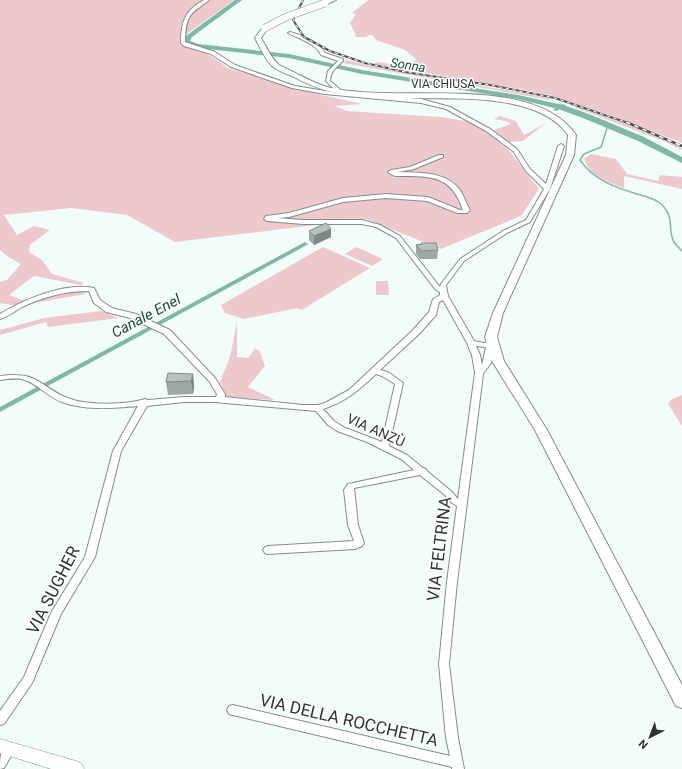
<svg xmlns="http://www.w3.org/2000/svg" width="682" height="769" font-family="Roboto,sans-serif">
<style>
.green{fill:#edc9ce}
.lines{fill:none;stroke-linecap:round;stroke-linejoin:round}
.stream{stroke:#80b8a8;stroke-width:1.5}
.canal{fill:#80b8a8;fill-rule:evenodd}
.river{fill:#80b8a8;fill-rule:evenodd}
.street-casing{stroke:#828d8a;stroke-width:2}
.secondary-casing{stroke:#828d8a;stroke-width:1}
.primary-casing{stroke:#828d8a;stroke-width:2}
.street{fill:#fff;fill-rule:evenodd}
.secondary{fill:#fff;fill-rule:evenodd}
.primary{fill:#fff;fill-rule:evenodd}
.rail-far1-casing{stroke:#4b514f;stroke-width:2}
.rail-casing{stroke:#4b514f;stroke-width:2.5}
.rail-far1{stroke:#fff;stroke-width:1;stroke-dasharray:3.5;stroke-linecap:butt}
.rail{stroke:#fff;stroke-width:1.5;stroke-dasharray:4.5;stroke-linecap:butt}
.primary-bridge-casing{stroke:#828d8a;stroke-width:8;stroke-linecap:butt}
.primary-bridge{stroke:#fff;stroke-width:7}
.wall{fill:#9da7a3}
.shaded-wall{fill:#808885}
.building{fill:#b7c2be;stroke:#808885}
.labels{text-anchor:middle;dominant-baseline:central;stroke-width:3;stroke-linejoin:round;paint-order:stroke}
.far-street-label{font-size:12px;fill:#2f3432;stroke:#fff}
.far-water-label{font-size:13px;font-style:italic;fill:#18483d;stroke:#fff}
.street-label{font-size:14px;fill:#2f3432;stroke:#fff}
.water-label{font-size:15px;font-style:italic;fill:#18483d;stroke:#fff}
.near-street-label{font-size:17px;fill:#2f3432;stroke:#fff}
</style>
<rect width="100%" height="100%" fill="#f2fdfa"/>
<g class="green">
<path d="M0,0H234L185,35L180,36V45C199,50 213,55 227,68L322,95L362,104L334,106L347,111L441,117L471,122L491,131L511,124L506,121L494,119L500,116L516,121L524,135L546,123L523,141L500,143L507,148L539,189L521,216L441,249L366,219L175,242L127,215L72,208L4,215L17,235L34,226L50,230L30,245L29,252L42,260L52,274L84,283L81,285L34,276L9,295L22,300L82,288L85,294L18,306L0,303V282L7,280L21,264L7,256L0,250Z"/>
<path d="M368,0H682V143L610,115L551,96L525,90L373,64L377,62L403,66L417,60L405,50L376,40L372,35H368L367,37H356C355,31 352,28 350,23L356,14L352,13Z"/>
<path d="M347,60C414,78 484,84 552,99L550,100L343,63Z"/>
<path d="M576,106L638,128L682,148V150L661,140L574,107Z"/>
<path d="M591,154L616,159L627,174L658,181L660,175L682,177V189L624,176V188C607,182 591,177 584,159Z"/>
<path d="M323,247L370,268L302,310L297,308L244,319L225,313L221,305Z"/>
<path d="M356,247L383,259L372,266L345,254Z"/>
<path d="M376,281H388L389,295H376Z"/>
<path d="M101,311L119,318L48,327L46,322L0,335V330L44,318Z"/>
<path d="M237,322V357L248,358L255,349L259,350L265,366L248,387L275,400L227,397L220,382L230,357Z"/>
<path d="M682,395V426L668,404L672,399Z"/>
</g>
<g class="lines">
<path class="stream" d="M608,125L601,147L584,154L580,160C594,180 614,187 637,194C644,196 653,198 660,203C676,217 667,230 674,242C676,245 679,248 682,251"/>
<g class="canal">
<path d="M562,104L566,105L557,111L553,110Z"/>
<path d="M305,242L308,244L307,245L0,412V407Z"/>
</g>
<path class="river" d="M235,0H242L192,37L190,41L198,44L289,54L362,70L518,95L563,105L589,114L644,137L682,157V163L638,141L583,118L558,109L518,99L362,74L289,58L198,48C192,47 187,46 183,41L187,35Z"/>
<defs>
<g id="street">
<path d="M204,0H209C189,15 186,15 185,42L215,52L235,65L295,86L338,93L326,81L328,71L338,61L321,55C317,44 297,38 288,33L290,32C300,34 321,44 325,53L343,59V61C337,67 330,71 330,81L342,91V93L421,99L450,107L490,129L517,149L530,169L546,184L558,146L561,144L564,146L550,189L530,222L507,233L464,261L446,285L448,296L474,341L484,343L487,342L488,338H491L495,340L491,363L483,374L457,582L449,664L458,738L464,769H452V767L233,715L229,714L227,710L229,706L233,705L450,756L446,738L439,664L447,582L457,506L452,503L445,495L420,475L354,488L358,525L364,543L362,546L355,549L268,554L265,553L263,550L265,547L268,546L354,541L348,525L344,490L348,484L414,470L401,459L367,442L337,431L328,425L316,411L214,402H184L147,406L121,451L95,557L61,614L32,683L4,724L0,725V711L24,677L51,613L85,557L113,451L138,406C113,408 86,411 62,402C47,397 37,382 21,379C14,378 7,379 0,380V376C37,371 37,384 65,397C84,406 126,405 145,399L148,400L184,397H216L217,394L209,381L164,334L130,318L106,312L94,303L89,291C66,291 43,297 22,307C15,311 8,317 0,319V314C25,299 65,282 94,288L100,300L112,308L136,314L170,330L215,378L225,394V397L303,405H318L325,403L349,390L413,330L429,312L433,299L440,295V292L435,289L396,238L376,227L362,224H303L267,221L264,219L266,216L289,213L343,198L386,194L428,197L460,210H463C452,179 437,176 405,176C399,176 393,177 388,172L391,170L410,167L439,155H443V157L414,169L398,172C419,173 446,171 460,190C464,196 466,204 470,210L467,213H457L427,201L386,198L343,202L289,217L277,218L303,220H362L380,225L400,236L440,287L441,284L460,259L503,231L526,220L544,189L526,171L513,151L486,131L446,109L421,103L325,94L292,88L231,67L211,54L184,46L181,43C181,22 185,10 204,0ZM443,300L467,343L472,355L475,373L458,499L451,491L427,471L426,469L423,468L407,455L389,446L403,383L388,372L380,370L419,334L436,315L439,302ZM476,346L486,347L482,365L480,355ZM376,374L382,376L395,384L382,442L343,427L334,421L323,409C346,402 360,389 376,374Z"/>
<path d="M9,744L13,745L15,749L4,768L0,769C0,759 0,748 9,744Z"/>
</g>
<path id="secondary" d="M0,739L76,761L82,764L84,769H51L0,753Z"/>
<g id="primary">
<path d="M327,0H336L327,4H323V2Z"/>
<path d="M263,27L268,28L261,38C266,46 271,58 278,64C283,68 293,71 299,75C308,79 317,84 327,87C396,105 532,71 576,135L574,155L503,313L497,337L504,361L547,430L682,685V708L676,706L535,430L492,361L485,337L493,313L566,155L568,135C532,84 421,103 366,97C340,95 317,90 294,77C287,74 278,71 272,66C265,59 260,47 255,38Z"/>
</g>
</defs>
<use href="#street" class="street-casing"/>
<use href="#secondary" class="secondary-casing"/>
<use href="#primary" class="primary-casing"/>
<use href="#street" class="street"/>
<use href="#secondary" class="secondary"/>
<use href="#primary" class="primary"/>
<defs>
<path id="rail-far1" d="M303,0L293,20L304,37L330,51L365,63L405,72L490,85L555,98L628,123"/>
<path id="rail" d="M626,122L682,146"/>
</defs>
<use href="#rail-far1" class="rail-far1-casing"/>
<use href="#rail" class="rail-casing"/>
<use href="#rail-far1" class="rail-far1"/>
<use href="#rail" class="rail"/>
<defs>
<path id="primary-bridge" d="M265,28L286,17L325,3"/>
</defs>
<use href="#primary-bridge" class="primary-bridge-casing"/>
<use href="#primary-bridge" class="primary-bridge"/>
</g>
<g class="wall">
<path d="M331,229V237L314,245L309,240V231Z"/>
<path d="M421,243L438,250L437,259H420L416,254V245L421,244Z"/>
<path d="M193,374L194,387L193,394L168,395L166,382Z"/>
</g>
<g class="shaded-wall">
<path d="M331,229V237L314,245V236Z"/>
<path d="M193,374L194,387L193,394L191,381Z"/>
</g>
<g class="building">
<path d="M326,223L331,229L314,236L309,231Z"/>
<path d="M421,243H436L438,250L421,251L416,245L422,244Z"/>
<path d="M168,373L193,374L191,381L166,382Z"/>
</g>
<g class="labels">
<g class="far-street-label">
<text x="443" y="84">VIA CHIUSA</text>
</g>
<g class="far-water-label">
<text transform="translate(408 65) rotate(9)">Sonna</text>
</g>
<g class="street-label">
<text transform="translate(376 430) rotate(24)">VIA ANZÙ</text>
</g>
<g class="water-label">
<text transform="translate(146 316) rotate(-28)">Canale Enel</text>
</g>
<g class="near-street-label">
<text transform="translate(439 549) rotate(-83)">VIA FELTRINA</text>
<text transform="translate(53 590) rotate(-63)">VIA SUGHER</text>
<text transform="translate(349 720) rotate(13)">VIA DELLA ROCCHETTA</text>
</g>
</g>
<g transform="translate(650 737) rotate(222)" stroke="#ffffff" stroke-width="3" paint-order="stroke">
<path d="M0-3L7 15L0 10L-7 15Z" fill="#2f3432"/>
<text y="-6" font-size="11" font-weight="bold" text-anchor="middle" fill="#2f3432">N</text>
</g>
</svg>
